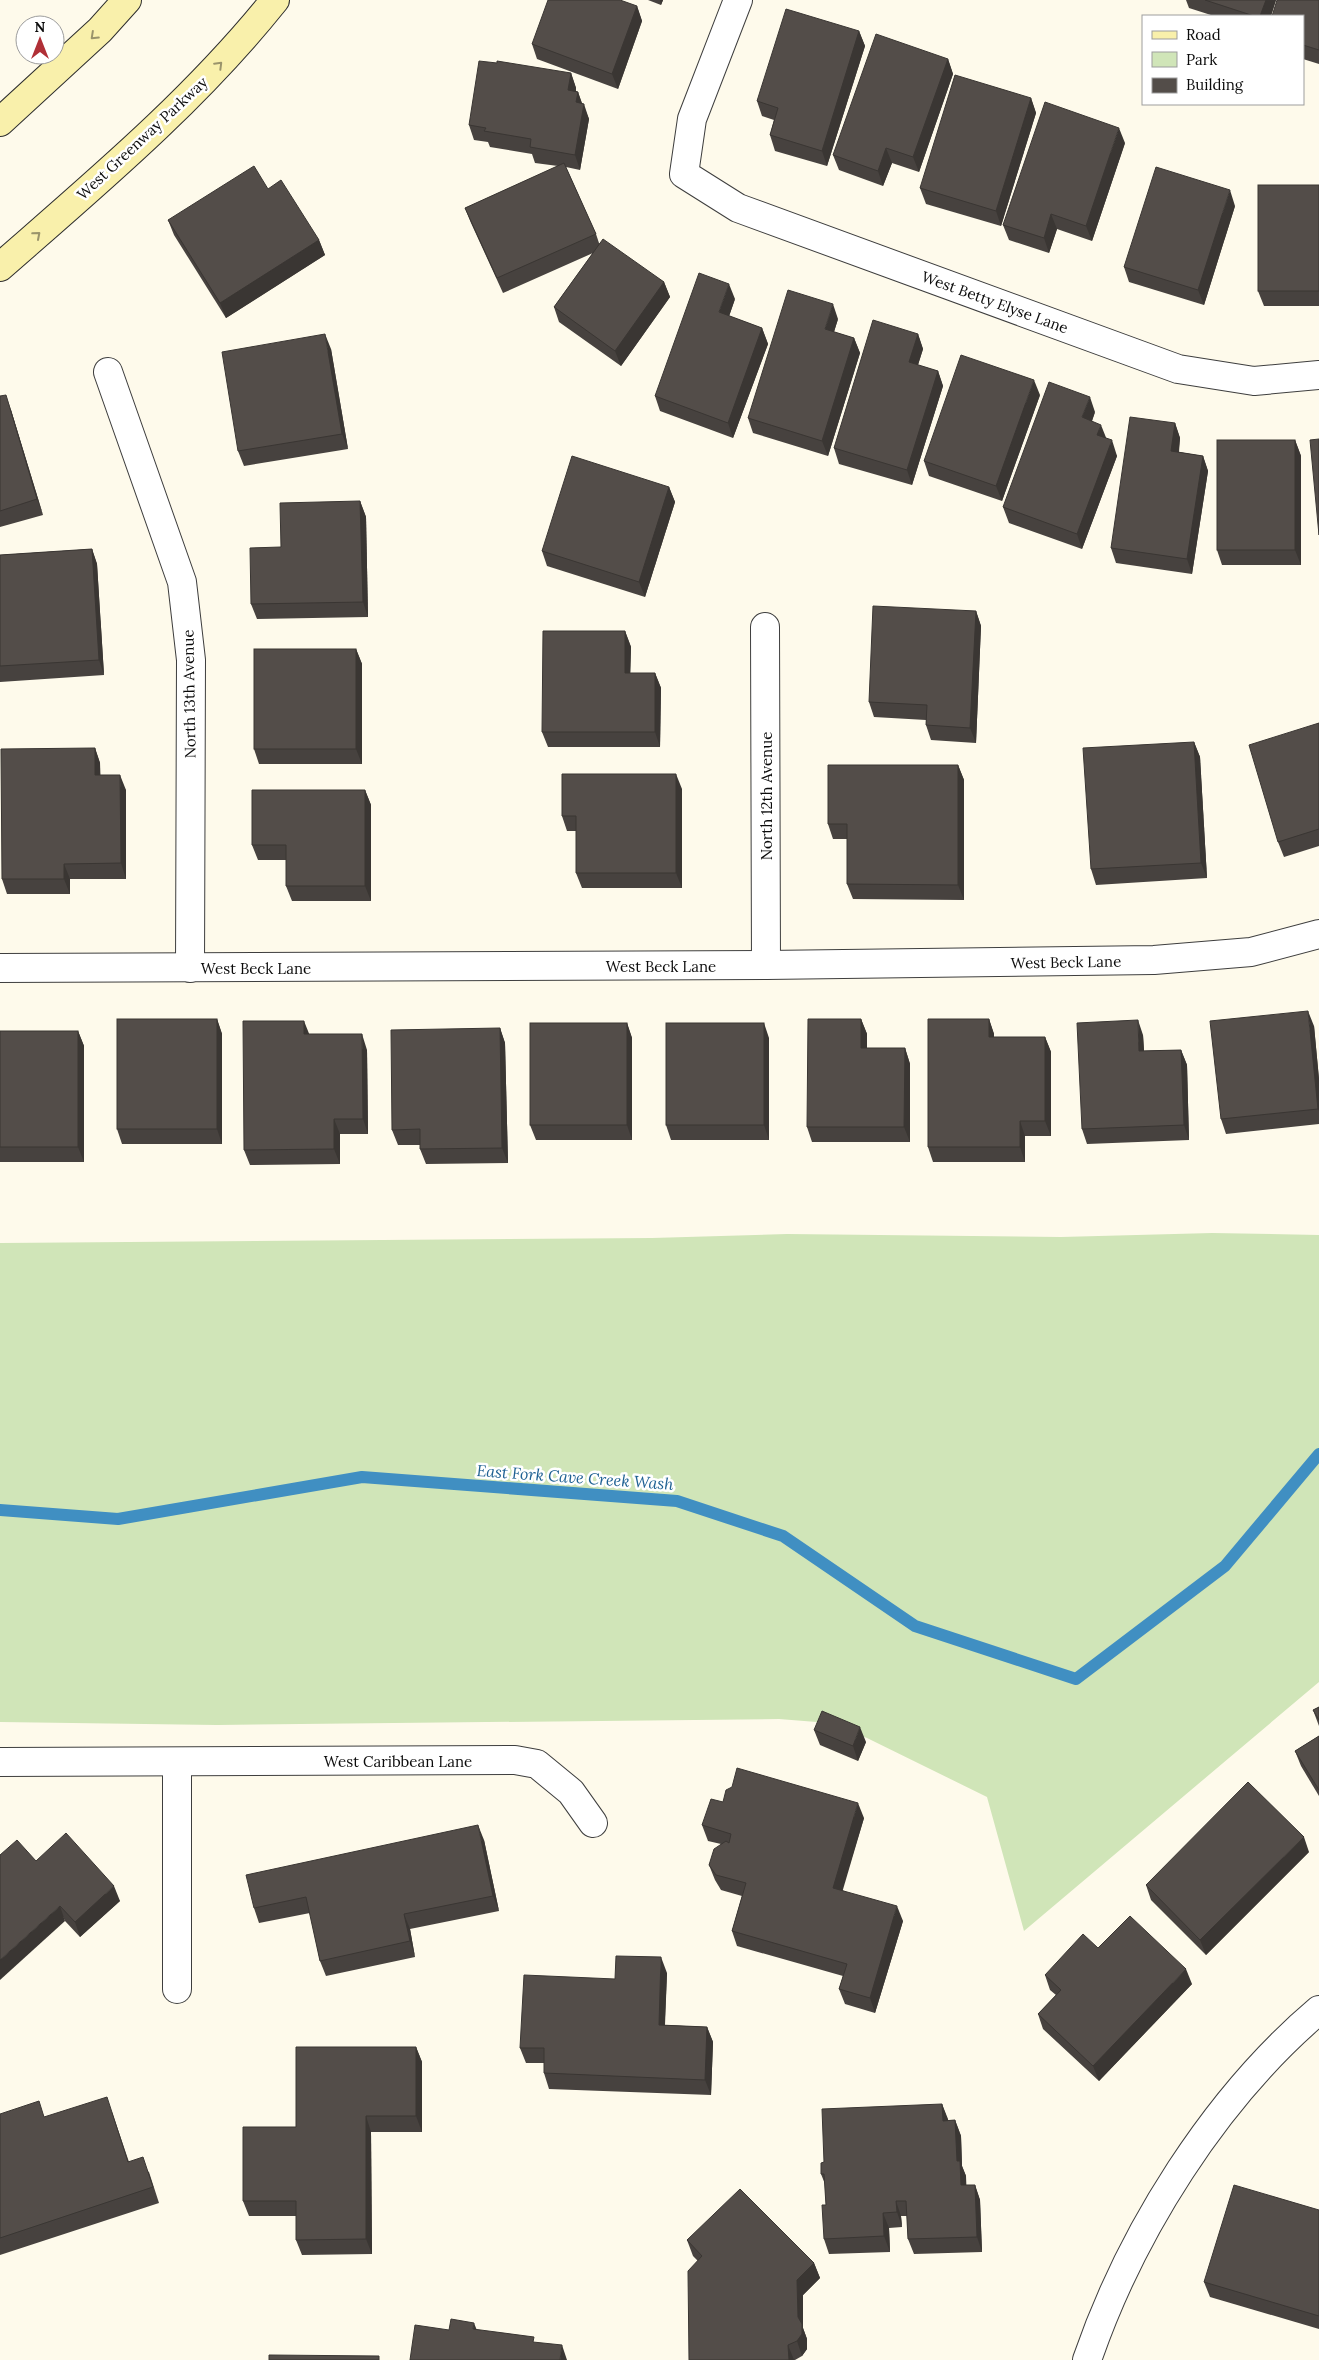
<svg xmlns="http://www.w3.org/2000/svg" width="1319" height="2360" font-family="Lora,serif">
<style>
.green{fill:#d0e5b8}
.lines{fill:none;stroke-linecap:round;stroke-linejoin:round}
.stream{stroke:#408fc2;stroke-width:12}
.minor-casing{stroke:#3e3e3e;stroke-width:30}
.tertiary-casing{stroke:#3e3e3e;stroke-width:30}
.secondary-casing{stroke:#2d2d2d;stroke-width:30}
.minor{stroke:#fff;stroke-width:28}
.tertiary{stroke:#fff;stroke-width:28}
.secondary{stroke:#f9f0ab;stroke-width:28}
.wall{fill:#47423f}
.shaded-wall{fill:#3a3633}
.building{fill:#534d49;stroke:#3a3633}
.oneway{stroke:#9a946b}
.labels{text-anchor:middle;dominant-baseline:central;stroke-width:5;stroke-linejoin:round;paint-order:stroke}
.street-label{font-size:15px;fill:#0b0b0b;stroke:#fff}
.water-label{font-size:16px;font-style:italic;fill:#1f6193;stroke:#fff}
</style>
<rect width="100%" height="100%" fill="#fefaeb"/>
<path class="green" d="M1212,1233L1319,1235V1682L1024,1931L987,1797L867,1738L829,1723L779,1719L217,1725L0,1722V1243L652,1238L787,1234L1061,1237Z"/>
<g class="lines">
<path class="stream" d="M0,1510L118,1519L362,1477L677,1501L783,1536L915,1626L1076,1679L1225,1566L1319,1454"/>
<defs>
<g id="minor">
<path d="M738,0L692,119L684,174L738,208L1178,369L1254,381L1319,375"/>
<path d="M108,372L182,582L191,660L190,968"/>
<path d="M765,627L766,965"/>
<path d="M0,968L766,965L1154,960L1251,952L1319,934"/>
<path d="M0,1762L515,1760L537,1764L571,1792L593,1823"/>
<path d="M177,1989V1762"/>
</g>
<path id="tertiary" d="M1087,2360C1131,2232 1215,2098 1319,2010"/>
<g id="secondary">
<path d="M0,122L100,30L127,0"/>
<path d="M0,267C96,183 195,100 275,0"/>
</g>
</defs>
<use href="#minor" class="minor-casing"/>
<use href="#tertiary" class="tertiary-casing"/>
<use href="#secondary" class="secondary-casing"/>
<use href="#minor" class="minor"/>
<use href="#tertiary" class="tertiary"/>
<use href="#secondary" class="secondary"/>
</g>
<g class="wall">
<path d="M648,0H663L661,5Z"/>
<path d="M1186,0H1276L1271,16H1214L1189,8Z"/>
<path d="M1319,0V64L1303,59V16Z"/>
<path d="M637,6L642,21L618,89L537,59L532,44Z"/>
<path d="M859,31L865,46L827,166L775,151L770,135L774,120L762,116L757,101Z"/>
<path d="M948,59L953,74L919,172L892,163L883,186L839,170L833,155Z"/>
<path d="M571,73L576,88V91L578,92L582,103L589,119L580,170L566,167L596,234L599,243L664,282L670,297L621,366L559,322L554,307L593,253L503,293L471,223L465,208L558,166L535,163L532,154L490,147L488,142L474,140L469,125Z"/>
<path d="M1031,98L1036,113L1001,226L926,204L920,188Z"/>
<path d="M1125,143L1092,241L1057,229L1049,253L1009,240L1003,225Z"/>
<path d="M1319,185V306H1264L1258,291Z"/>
<path d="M268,189L319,240L325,255L226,318L174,235L168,220Z"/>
<path d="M1235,206L1204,305L1129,282L1124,267Z"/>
<path d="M735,299L729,316L762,328L768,344L733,438L660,411L655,396Z"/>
<path d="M838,319L834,332L854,338L860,353L828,456L753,433L748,418Z"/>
<path d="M918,334L923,349L918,365L938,371L943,386L912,485L839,464L834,448Z"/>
<path d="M331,349L348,449L244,466L238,451Z"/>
<path d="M1040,395L1002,501L929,476L924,461Z"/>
<path d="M0,396L11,410L43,515L0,527Z"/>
<path d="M1095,412L1092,421L1106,438L1117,456L1082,549L1009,523L1003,507Z"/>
<path d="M1175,423L1180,438L1179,452L1203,456L1208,471L1192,574L1116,563L1111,548Z"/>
<path d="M1295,440L1301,456V565H1222L1217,550Z"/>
<path d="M669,487L675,502L645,597L547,566L542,551Z"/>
<path d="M360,501L366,517L368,617L257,619L251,604L281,547Z"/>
<path d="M92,549L97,564L104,675L0,682V555Z"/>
<path d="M976,611L981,626L976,743L931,740L926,725V720L874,717L869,702Z"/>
<path d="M625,631L631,647L630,673H655L661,688L660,747H548L542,732Z"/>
<path d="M356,649L362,664V764H259L254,749Z"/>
<path d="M1319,723V846L1284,857L1278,842Z"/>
<path d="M1194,742L1200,757L1207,878L1096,885L1091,869Z"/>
<path d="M95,748L100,763V775L126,790V879H70V894H7L2,879Z"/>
<path d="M958,765L964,780V900L853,899L847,884V839H833L828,824Z"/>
<path d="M682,789V888H582L576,873V831H567L562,816Z"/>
<path d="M365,790L371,805V901H292L286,886V860H258L252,845Z"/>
<path d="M217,1019L222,1034V1144H122L117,1129Z"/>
<path d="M861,1019L867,1034V1048H905L910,1064V1142H812L807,1127Z"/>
<path d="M989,1019L994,1034V1037H1045L1051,1052V1136H1025V1162H933L928,1147Z"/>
<path d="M627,1023L632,1038V1140H536L530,1125Z"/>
<path d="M1314,1026L1319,1079V1124L1226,1134L1221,1119Z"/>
<path d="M500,1028L505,1043L508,1163L426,1164L420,1149V1145H398L392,1130Z"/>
<path d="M0,1031H78L84,1046V1162H0Z"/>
<path d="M309,1034L367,1050L368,1134H340V1164L250,1165L244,1150Z"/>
<path d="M1143,1035L1144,1051L1181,1050L1187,1065L1189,1140L1087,1144L1082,1129Z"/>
<path d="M769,1038V1140H671L666,1125Z"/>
<path d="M1319,1707V1726L1313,1710Z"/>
<path d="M814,1730L866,1742L858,1761L820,1745Z"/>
<path d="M1319,1736V1796L1301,1766L1295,1751Z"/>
<path d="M723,1802L864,1818L842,1890L903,1921L875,2013L845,2004L839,1989L843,1976L737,1946L732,1931L742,1896L721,1890L715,1880L709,1865L721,1844L708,1841L702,1825Z"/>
<path d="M484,1840L499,1911L410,1929L415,1957L326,1976L320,1961L310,1913L259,1923L254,1908Z"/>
<path d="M1309,1852L1206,1955L1151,1900L1146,1885Z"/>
<path d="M36,1861L120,1901L80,1937L65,1921Z"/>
<path d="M667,1973L665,2025L707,2027L713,2042L711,2095L549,2089L544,2073V2063H526L520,2048L615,1979Z"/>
<path d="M1045,1975L1192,1984L1099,2081L1043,2029L1038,2014L1056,1995L1050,1990Z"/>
<path d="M416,2047L422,2062V2132H371L372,2254L302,2255L296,2240V2216H249L243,2201L296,2127Z"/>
<path d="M942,2104L948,2121L955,2120L961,2136L962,2166L966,2176V2185H975L980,2200L982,2252L914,2254L908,2239L907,2216H901L902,2227L889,2228L890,2252L829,2254L824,2239L826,2205L825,2184L821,2174L824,2162Z"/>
<path d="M112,2112L129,2162L149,2172L159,2203L0,2255V2114L45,2117Z"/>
<path d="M1319,2210V2329L1210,2297L1204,2282Z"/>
<path d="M687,2240L814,2263L820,2278L803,2295V2328L807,2339V2349L802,2356L795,2360H689L698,2261L693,2256Z"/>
</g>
<g class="shaded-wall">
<path d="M660,0H663L661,5Z"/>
<path d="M1266,0H1276L1271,16H1260Z"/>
<path d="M637,6L642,21L618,89L612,74Z"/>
<path d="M859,31L865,46L827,166L822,151Z"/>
<path d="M948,59L953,74L919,172L913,157Z"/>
<path d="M571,73L576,88L574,106L568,90Z"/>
<path d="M578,92L583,107L584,104L589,119L580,170L575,155L576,102Z"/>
<path d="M1031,98L1036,113L1001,226L996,211Z"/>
<path d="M1119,128L1125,143L1092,241L1086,226Z"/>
<path d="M886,148L892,163L883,186L878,171Z"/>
<path d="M1230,190L1235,206L1204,305L1198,290Z"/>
<path d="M1051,214L1057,229L1049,253L1044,238Z"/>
<path d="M319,240L325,255L226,318L220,303Z"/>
<path d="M664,282L670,297L621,366L615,351Z"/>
<path d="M729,284L735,299L725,328L719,312Z"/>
<path d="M833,304L838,319L830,344L825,329Z"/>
<path d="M762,328L768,344L733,438L728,423Z"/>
<path d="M325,334L331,349L348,449L342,434Z"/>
<path d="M918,334L923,349L914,377L909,362Z"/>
<path d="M854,338L860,353L828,456L822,441Z"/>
<path d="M938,371L943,386L912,485L907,470Z"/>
<path d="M1034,380L1040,395L1002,501L996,486Z"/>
<path d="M6,395L11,410L43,515L37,499Z"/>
<path d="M1090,397L1095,412L1088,432L1082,417Z"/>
<path d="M1175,423L1180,438L1177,466L1171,451Z"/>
<path d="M1101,425L1107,440L1097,435Z"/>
<path d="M1112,440L1117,456L1082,549L1077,534Z"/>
<path d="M1295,440L1301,456V565L1295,550Z"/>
<path d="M1203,456L1208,471L1192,574L1187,559Z"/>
<path d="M669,487L675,502L645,597L639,582Z"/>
<path d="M360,501L366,517L368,617L363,602Z"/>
<path d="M92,549L97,564L104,675L99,660Z"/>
<path d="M976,611L981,626L976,743L970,728Z"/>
<path d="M625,631L631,647L630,688L625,673Z"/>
<path d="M356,649L362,664V764L356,749Z"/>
<path d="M655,673L661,688L660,747L655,732Z"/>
<path d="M1194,742L1200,757L1207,878L1201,863Z"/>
<path d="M95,748L100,763L101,790L95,775Z"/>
<path d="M958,765L964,780V900L958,885Z"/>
<path d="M676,774L682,789V888L676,873Z"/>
<path d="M120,775L126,790V879L121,863Z"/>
<path d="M365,790L371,805V901L365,886Z"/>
<path d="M64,864L70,879V894L64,879Z"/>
<path d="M1308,1011L1314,1026L1319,1079V1111L1318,1109Z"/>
<path d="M217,1019L222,1034V1144L217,1129Z"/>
<path d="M861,1019L867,1034V1064L861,1048Z"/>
<path d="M989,1019L994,1034V1052L989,1037Z"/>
<path d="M1138,1020L1143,1035L1145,1066L1139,1051Z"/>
<path d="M304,1021L310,1036L304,1034Z"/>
<path d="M627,1023L632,1038V1140L627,1125Z"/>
<path d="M764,1023L769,1038V1140L764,1125Z"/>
<path d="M500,1028L505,1043L508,1163L502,1148Z"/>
<path d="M78,1031L84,1046V1162L78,1147Z"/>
<path d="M362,1034L367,1050L368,1134L363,1119Z"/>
<path d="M1045,1037L1051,1052V1136L1045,1121Z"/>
<path d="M905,1048L910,1064V1142L904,1127Z"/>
<path d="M1181,1050L1187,1065L1189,1140L1184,1125Z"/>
<path d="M334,1119L340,1134V1164L334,1149Z"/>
<path d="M1020,1121L1025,1136V1162L1020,1147Z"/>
<path d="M860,1727L866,1742L858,1761L853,1746Z"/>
<path d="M858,1803L864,1818L839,1903L833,1888Z"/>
<path d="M478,1825L484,1840L499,1911L493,1896Z"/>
<path d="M1304,1837L1309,1852L1206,1955L1200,1940Z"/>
<path d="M114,1886L120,1901L80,1937L75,1922Z"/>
<path d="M60,1906L65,1921L0,1980V1960Z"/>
<path d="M897,1906L903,1921L875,2013L870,1998Z"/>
<path d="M404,1914L410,1929L415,1957L410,1941Z"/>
<path d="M661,1957L667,1973L664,2040L659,2025Z"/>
<path d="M1186,1969L1192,1984L1099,2081L1093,2066Z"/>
<path d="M707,2027L713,2042L711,2095L705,2080Z"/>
<path d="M416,2047L422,2062V2132L416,2116Z"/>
<path d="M942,2104L948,2119L949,2136L943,2121Z"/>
<path d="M366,2116L371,2132L372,2254L366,2239Z"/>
<path d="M955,2120L961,2136L962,2166L966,2176L967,2201L961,2185L957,2161Z"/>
<path d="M975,2185L980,2200L982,2252L977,2237Z"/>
<path d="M896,2201L901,2216L902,2227L897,2212Z"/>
<path d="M883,2213L889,2228L890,2252L884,2236Z"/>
<path d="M814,2263L820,2278L803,2295V2328L807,2339V2349L802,2356L797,2341L798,2317L797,2280Z"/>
<path d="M474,2323L480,2338L473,2329Z"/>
<path d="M562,2345L567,2360H560Z"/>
<path d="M788,2345L794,2360H789Z"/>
</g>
<g class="building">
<path d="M548,0H620L637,6L612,74L532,44Z"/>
<path d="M1205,0H1266L1260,16H1254Z"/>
<path d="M1277,0H1319V50L1303,45V16H1272Z"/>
<path d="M786,9L859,31L822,151L770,135L778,108L757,101Z"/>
<path d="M876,34L948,59L913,157L886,148L878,171L833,155Z"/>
<path d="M479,61L497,63V61L571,73L568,90L578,92L576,102L584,104L575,155L530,147L531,139L484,131L486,128L469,125Z"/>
<path d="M955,75L1031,98L996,211L920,188Z"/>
<path d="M1045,102L1119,128L1086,226L1051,214L1044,238L1003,225Z"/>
<path d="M564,163L596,234L497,278L465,208Z"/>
<path d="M254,166L268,189L281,180L319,240L220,303L168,220Z"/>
<path d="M1156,167L1230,190L1198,290L1124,267Z"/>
<rect x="1258" y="185" width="61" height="106"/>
<path d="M603,239L664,282L615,351L554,307Z"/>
<path d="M699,273L729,284L719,312L762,328L728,423L655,396Z"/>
<path d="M788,290L833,304L825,329L854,338L822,441L748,418Z"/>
<path d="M873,320L918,334L909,362L938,371L907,470L834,448Z"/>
<path d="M325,334L342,434L238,451L222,352Z"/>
<path d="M961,355L1034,380L996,486L924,461Z"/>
<path d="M1049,382L1090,397L1082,417L1101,425L1097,435L1112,440L1077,534L1003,507Z"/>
<path d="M6,395L37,499L0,511V396Z"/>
<path d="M1130,417L1175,423L1171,451L1203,456L1187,559L1111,548Z"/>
<path d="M1319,439V535L1310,440Z"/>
<rect x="1217" y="440" width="78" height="110"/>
<path d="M572,456L669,487L639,582L542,551Z"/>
<path d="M360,501L363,602L251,604L250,548L281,547L280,503Z"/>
<path d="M92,549L99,660L0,666V555Z"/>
<path d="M873,606L976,611L970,728L926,725L927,705L869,702Z"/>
<path d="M543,631H625V673H655V732H542Z"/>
<rect x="254" y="649" width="102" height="100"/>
<path d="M1319,723V829L1278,842L1249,745Z"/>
<path d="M1194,742L1201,863L1091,869L1083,748Z"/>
<path d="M95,748V775H120L121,863L64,864V879H2L1,749Z"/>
<path d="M828,765H958V885L847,884V824H828Z"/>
<path d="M562,774H676V873H576V816H562Z"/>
<path d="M252,790H365V886H286V845H252Z"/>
<path d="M1308,1011L1318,1109L1221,1119L1210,1021Z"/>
<rect x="117" y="1019" width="100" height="110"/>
<path d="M808,1019H861V1048H905L904,1127H807Z"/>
<path d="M928,1019H989V1037H1045V1121H1020V1147H928Z"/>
<path d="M1138,1020L1139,1051L1181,1050L1184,1125L1082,1129L1077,1023Z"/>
<path d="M243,1021H304V1034H362L363,1119H334V1149L244,1150Z"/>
<rect x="530" y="1023" width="97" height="102"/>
<rect x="666" y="1023" width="98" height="102"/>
<path d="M500,1028L502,1148L420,1149V1129L392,1130L391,1030Z"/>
<rect x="0" y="1031" width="78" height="116"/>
<path d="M1319,1707V1720L1313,1710Z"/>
<path d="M822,1711L860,1727L853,1746L814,1730Z"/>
<path d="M1319,1736V1790L1295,1751Z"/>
<path d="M737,1768L858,1803L833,1888L897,1906L870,1998L839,1989L847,1964L732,1931L746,1883L716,1875L709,1865L714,1849L726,1841L729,1843L731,1834L702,1825L711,1799L723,1802L726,1790L732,1787Z"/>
<path d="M1248,1782L1304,1837L1200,1940L1146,1885Z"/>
<path d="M478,1825L493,1896L404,1914L410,1941L320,1961L306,1897L254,1908L246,1875Z"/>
<path d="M66,1833L114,1886L75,1922L60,1906L0,1960V1855L17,1840L36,1861Z"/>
<path d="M1130,1916L1186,1969L1093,2066L1038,2014L1061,1990L1045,1975L1083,1934L1098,1948Z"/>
<path d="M616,1956L661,1957L659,2025L707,2027L705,2080L544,2073V2048H520L524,1975L615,1979Z"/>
<path d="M296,2047H416V2116H366V2239L296,2240V2201H243V2127H296Z"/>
<path d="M107,2097L128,2162L143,2157L153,2187L0,2238V2114L39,2101L44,2117Z"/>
<path d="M942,2104L943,2121L955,2120L957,2161H960L961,2185H975L977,2237L908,2239L906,2201H896L897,2212L883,2213L884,2236L824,2239L822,2205H826L824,2174H821V2163L824,2162L822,2109Z"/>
<path d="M1234,2185L1319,2210V2316L1204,2282Z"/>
<path d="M740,2189L814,2263L797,2280L798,2317L802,2324V2334L797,2341L788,2345L789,2360H689L688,2271L702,2256L687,2240Z"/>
<path d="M451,2319L474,2323L473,2329L534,2337L533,2342L562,2345L560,2360H410L415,2325L449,2330Z"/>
<path d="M269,2355L379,2356V2360H269Z"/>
</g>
<defs><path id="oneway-chevron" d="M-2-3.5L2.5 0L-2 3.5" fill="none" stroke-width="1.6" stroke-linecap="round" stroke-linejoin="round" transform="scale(1.25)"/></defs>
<g class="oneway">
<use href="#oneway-chevron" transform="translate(94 36) rotate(137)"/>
<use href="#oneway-chevron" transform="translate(219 65) rotate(-45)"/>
<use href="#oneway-chevron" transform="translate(37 235) rotate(-41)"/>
</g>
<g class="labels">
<g class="street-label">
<text transform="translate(142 138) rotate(-43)">West Greenway Parkway</text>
<text transform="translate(995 302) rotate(20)">West Betty Elyse Lane</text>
<text transform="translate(189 694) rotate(-91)">North 13th Avenue</text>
<text transform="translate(766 796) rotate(-90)">North 12th Avenue</text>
<text transform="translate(1066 962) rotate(-1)">West Beck Lane</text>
<text x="661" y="966">West Beck Lane</text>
<text x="256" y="968">West Beck Lane</text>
<text x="398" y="1761">West Caribbean Lane</text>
</g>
<g class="water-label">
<text transform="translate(575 1477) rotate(4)">East Fork Cave Creek Wash</text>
</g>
</g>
<rect x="1142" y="15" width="162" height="90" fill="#ffffff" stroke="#9d9d9d"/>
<rect x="1152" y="31" width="25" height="8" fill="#f9f0ab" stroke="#9d9d9d"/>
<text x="1186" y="40" font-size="15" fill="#0b0b0b">Road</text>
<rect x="1152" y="52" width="25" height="15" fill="#d0e5b8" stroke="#9d9d9d"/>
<text x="1186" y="65" font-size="15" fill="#0b0b0b">Park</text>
<rect x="1152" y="78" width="25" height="15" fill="#534d49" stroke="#9d9d9d"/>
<text x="1186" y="90" font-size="15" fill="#0b0b0b">Building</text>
<g transform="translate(40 40)"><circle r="24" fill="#ffffff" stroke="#9d9d9d"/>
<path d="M0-4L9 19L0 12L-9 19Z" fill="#b02f36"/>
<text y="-8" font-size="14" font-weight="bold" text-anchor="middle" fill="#0b0b0b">N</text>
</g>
</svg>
